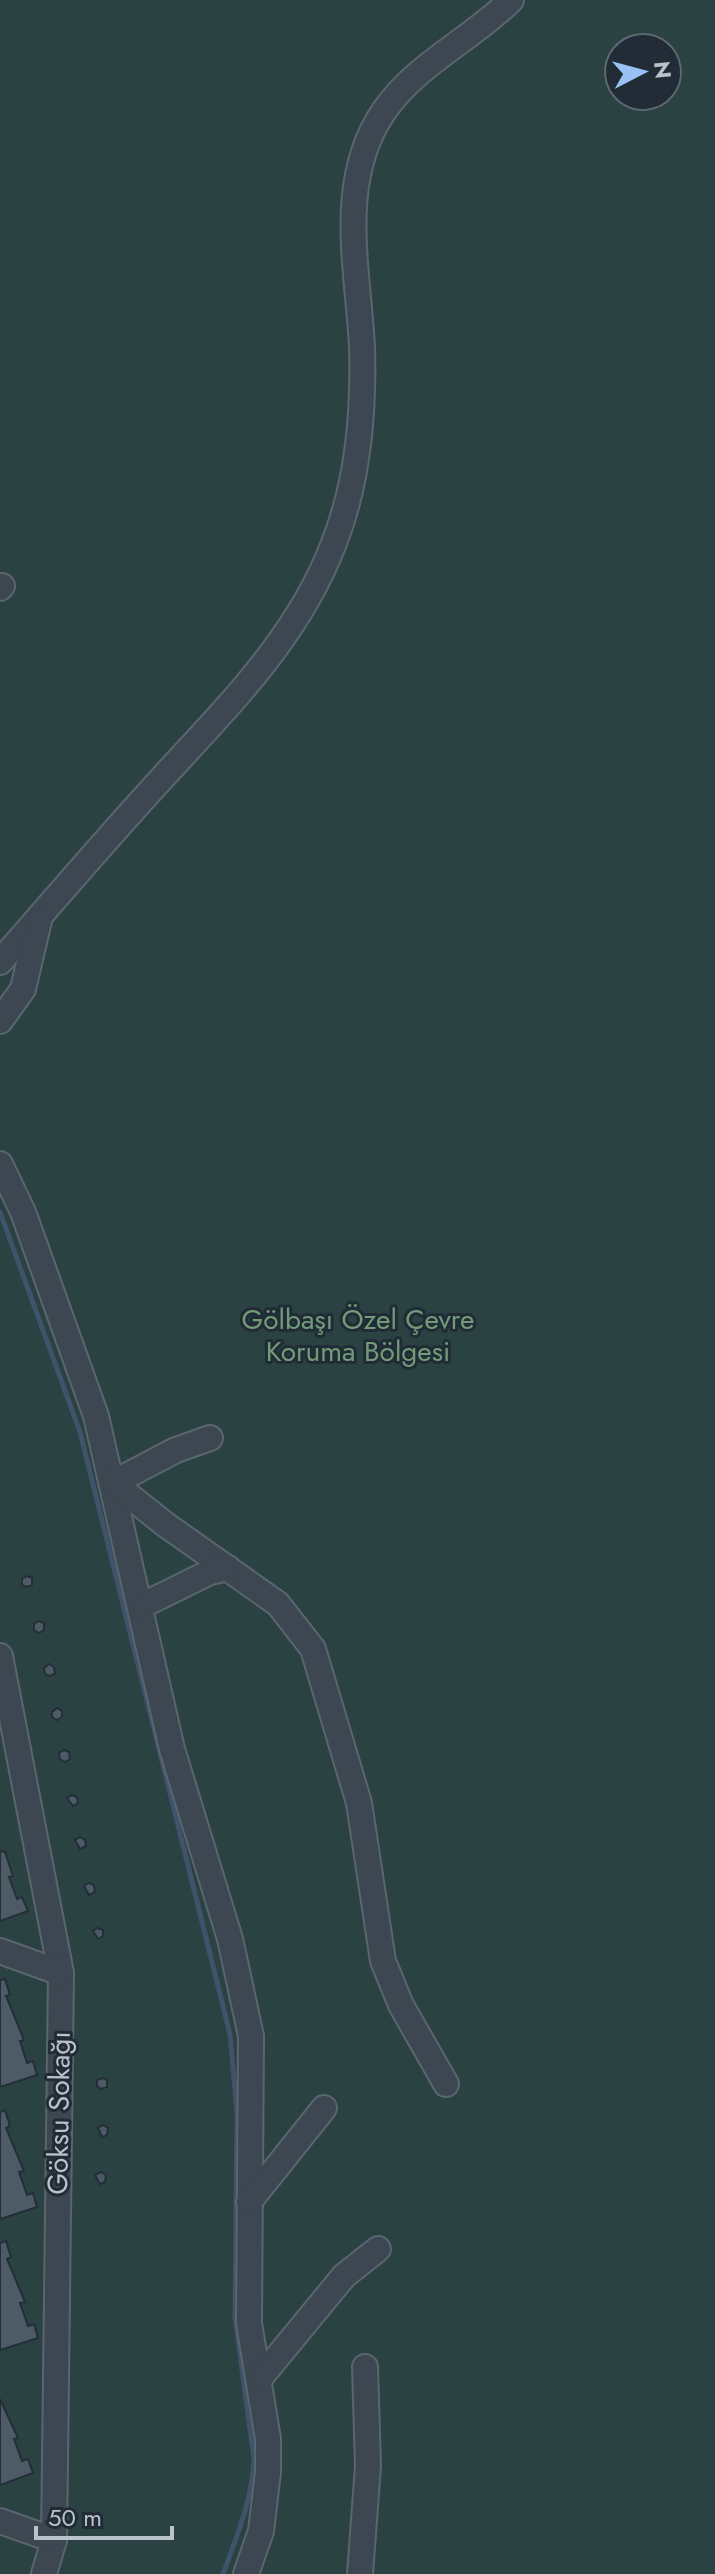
<svg xmlns="http://www.w3.org/2000/svg" width="715" height="2574" font-family="Jost,sans-serif">
<style>
.green{fill:#2a4242;fill-rule:evenodd}
.lines{fill:none;stroke-linecap:round;stroke-linejoin:round}
.stream{stroke:#3f546a;stroke-width:5}
.building{fill:#4d5b67;stroke:#232e39;stroke-width:2}
.minor-casing{stroke:#5b656f;stroke-width:28}
.minor{stroke:#3c4751;stroke-width:24}
.labels{text-anchor:middle;dominant-baseline:central;stroke-width:6;stroke-linejoin:round;paint-order:stroke}
.park-label{font-size:28px;fill:#729b78;stroke:#212c37}
.street-label{font-size:28px;fill:#bac2cb;stroke:#212c37}
</style>
<rect width="100%" height="100%" fill="#283542"/>
<path class="green" d="M0,0H715V2574H0ZM619,48H667V96H619Z"/>
<g class="lines">
<path class="stream" d="M0,1212L80,1432L230,2034L237,2113L235,2317L254,2459C252,2500 237,2536 223,2574"/>
</g>
<g class="building">
<path d="M27,1576L32,1578V1585L27,1587L22,1585V1579Z"/>
<path d="M39,1621L44,1623V1630L39,1633L34,1630V1624Z"/>
<path d="M49,1664L54,1667L55,1673L50,1676L45,1674L44,1668Z"/>
<path d="M57,1708L62,1711V1717L57,1720L52,1717V1712Z"/>
<path d="M64,1750L69,1752L70,1759L65,1762L60,1759L59,1753Z"/>
<path d="M72,1795L77,1797L78,1803L73,1806L67,1798Z"/>
<path d="M80,1837L85,1840L86,1846L80,1849L75,1840Z"/>
<path d="M0,1851L5,1852L13,1876L9,1877L17,1899L22,1897L28,1911L0,1921Z"/>
<path d="M89,1883L94,1885L95,1892L89,1895L84,1886Z"/>
<path d="M97,1928L103,1930V1936L98,1939L93,1931Z"/>
<path d="M5,1979L10,1995L6,1996L24,2040L20,2041L27,2063L33,2061L37,2075L0,2087V1980Z"/>
<path d="M103,2078L107,2080V2087L101,2089L97,2086V2080Z"/>
<path d="M5,2110L10,2126L6,2128L24,2171L19,2172L27,2195L33,2193L37,2207L0,2219V2112Z"/>
<path d="M103,2125L108,2128L107,2135L102,2137L98,2128Z"/>
<path d="M101,2172L106,2175L105,2182L100,2184L95,2175Z"/>
<path d="M6,2241L11,2257L7,2259L25,2302L20,2303L28,2326L34,2324L38,2338L0,2350V2243Z"/>
<path d="M0,2399L18,2438L14,2439L22,2461L28,2459L33,2473L0,2485Z"/>
</g>
<g class="lines">
<defs>
<g id="minor">
<path d="M0,588L2,586"/>
<path d="M0,962C54,900 108,837 164,776C230,704 298,637 334,543C358,482 364,413 362,347C358,268 336,181 384,111C416,64 471,40 511,0"/>
<path d="M0,1021L23,989L39,921"/>
<path d="M0,1164L23,1212L96,1416L172,1749L230,1939L251,2036L249,2323L268,2439V2472L261,2531L246,2574"/>
<path d="M210,1438L176,1450L113,1483L166,1525L278,1604L313,1649L359,1803L383,1961L401,2005L446,2084"/>
<path d="M141,1606L210,1572L228,1568"/>
<path d="M0,1656L61,1973L54,2540L44,2574"/>
<path d="M0,1951L61,1973"/>
<path d="M249,2202L324,2108"/>
<path d="M260,2378L344,2276L378,2249"/>
<path d="M0,2521L54,2540"/>
<path d="M360,2574L368,2466L365,2367"/>
</g>
</defs>
<use href="#minor" class="minor-casing"/>
<use href="#minor" class="minor"/>
</g>
<g class="labels">
<g class="park-label">
<text x="358" y="1319">Gölbaşı Özel Çevre<tspan x="358" dy="32">Koruma Bölgesi</tspan></text>
</g>
<g class="street-label">
<text transform="translate(59 2113) rotate(-89)">Göksu Sokağı</text>
</g>
</g>
<g transform="translate(643 72) rotate(84)"><circle r="38" fill="#212c37" stroke="#5e6872" stroke-width="2"/>
<path d="M0-6L14 30L0 20L-14 30Z" fill="#97c2f3"/>
<text y="-12" font-size="22" font-weight="bold" text-anchor="middle" fill="#bac2cb">N</text>
</g>
<path d="M36 2526v12h136v-12" fill="none" stroke="#bac2cb" stroke-width="4"/>
<text x="48" y="2526" font-size="24" fill="#bac2cb" stroke="#212c37" stroke-width="6" paint-order="stroke">50 m</text>
</svg>
